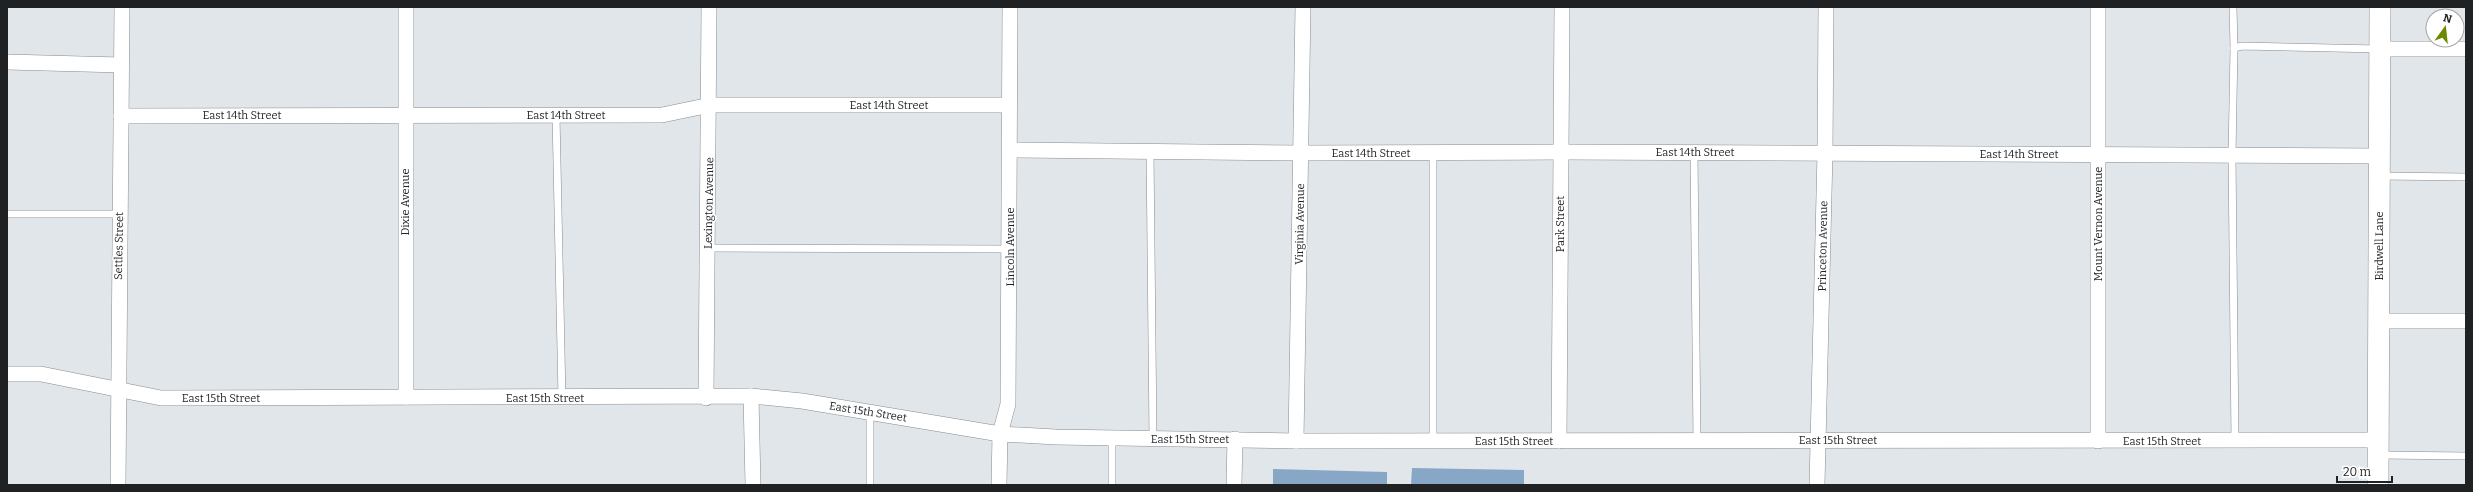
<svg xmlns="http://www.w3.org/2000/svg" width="2473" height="492" font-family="Bitter,serif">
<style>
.water{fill:#88a7c6}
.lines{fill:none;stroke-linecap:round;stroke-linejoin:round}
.service-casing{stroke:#878c90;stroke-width:8}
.minor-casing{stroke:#878c90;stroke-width:16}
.secondary-casing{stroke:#878c90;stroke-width:22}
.service{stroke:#fff;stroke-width:7}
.minor{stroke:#fff;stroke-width:15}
.secondary{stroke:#fff;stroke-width:21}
.labels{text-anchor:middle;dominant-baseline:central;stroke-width:3;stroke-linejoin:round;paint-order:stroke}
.street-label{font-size:11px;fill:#1f2123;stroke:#fff}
</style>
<rect width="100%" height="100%" fill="#e1e6eb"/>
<g class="water">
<path d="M1412,468L1524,470V485H1411Z"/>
<path d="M1273,469L1387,472V485H1273Z"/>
</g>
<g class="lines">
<defs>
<g id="service">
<path d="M2233,7L2234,48"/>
<path d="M556,115L562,398"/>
<path d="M1150,151L1153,438"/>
<path d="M1433,152V441"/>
<path d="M1694,152L1697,441"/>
<path d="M2382,176L2466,177"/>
<path d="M7,214H120"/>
<path d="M708,248L1010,249"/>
<path d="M2235,440L2232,155L2234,48L2242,46L2379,49"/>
<path d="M2381,455L2466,456"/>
<path d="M870,485V412"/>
<path d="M1112,485V438"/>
</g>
<g id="minor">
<path d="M2098,7V441"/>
<path d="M2380,49H2466"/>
<path d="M7,62L121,65"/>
<path d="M121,116L662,115L710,105H1009"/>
<path d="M1010,150L1301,153L1561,152L2380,156"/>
<path d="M2379,321H2466"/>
<path d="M7,374H41L161,398L751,396L802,401L1000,434L1056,437L1296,441L2379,440"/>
<path d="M751,396L753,485"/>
<path d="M406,397V7"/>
<path d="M706,398L709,7"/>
<path d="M1296,441L1303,7"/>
<path d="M1559,441L1562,7"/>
<path d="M118,485L122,7"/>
<path d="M999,485L1000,434L1008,404L1010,7"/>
<path d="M1234,485L1235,439"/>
<path d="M1817,485L1825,153L1826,7"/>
</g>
<path id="secondary" d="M2378,485L2380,7"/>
</defs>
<use href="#service" class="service-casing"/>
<use href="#minor" class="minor-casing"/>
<use href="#secondary" class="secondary-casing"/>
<use href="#service" class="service"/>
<use href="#minor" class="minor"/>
<use href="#secondary" class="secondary"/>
</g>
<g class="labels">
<g class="street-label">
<text x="889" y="105">East 14th Street</text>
<text x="242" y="115">East 14th Street</text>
<text x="566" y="115">East 14th Street</text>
<text x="1695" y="152">East 14th Street</text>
<text x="1371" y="153">East 14th Street</text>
<text x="2019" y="154">East 14th Street</text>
<text transform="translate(405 202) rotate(-90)">Dixie Avenue</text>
<text transform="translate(709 203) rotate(-89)">Lexington Avenue</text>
<text transform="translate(1300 224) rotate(-89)">Virginia Avenue</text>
<text transform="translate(1560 224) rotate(-90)">Park Street</text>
<text transform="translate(2098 224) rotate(-90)">Mount Vernon Avenue</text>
<text transform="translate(119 246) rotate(-89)">Settles Street</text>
<text transform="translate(1823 246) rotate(-89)">Princeton Avenue</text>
<text transform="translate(2379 246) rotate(-90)">Birdwell Lane</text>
<text transform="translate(1010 247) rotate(-90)">Lincoln Avenue</text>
<text x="221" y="398">East 15th Street</text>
<text x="545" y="398">East 15th Street</text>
<text transform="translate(868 412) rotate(9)">East 15th Street</text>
<text x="1190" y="439">East 15th Street</text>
<text x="1838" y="440">East 15th Street</text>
<text x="1514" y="441">East 15th Street</text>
<text x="2162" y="441">East 15th Street</text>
</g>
</g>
<rect width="2473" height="492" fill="none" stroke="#1f2123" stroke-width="16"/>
<g transform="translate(2445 28) rotate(15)"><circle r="19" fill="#ffffff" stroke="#a5a6a7"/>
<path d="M0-3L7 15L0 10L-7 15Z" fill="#6d8900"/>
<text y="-6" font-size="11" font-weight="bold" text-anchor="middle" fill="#1f2123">N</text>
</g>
<path d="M2337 476v6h55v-6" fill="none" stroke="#1f2123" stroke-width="2"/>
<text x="2343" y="476" font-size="12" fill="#1f2123" stroke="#ffffff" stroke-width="3" paint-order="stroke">20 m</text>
</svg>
